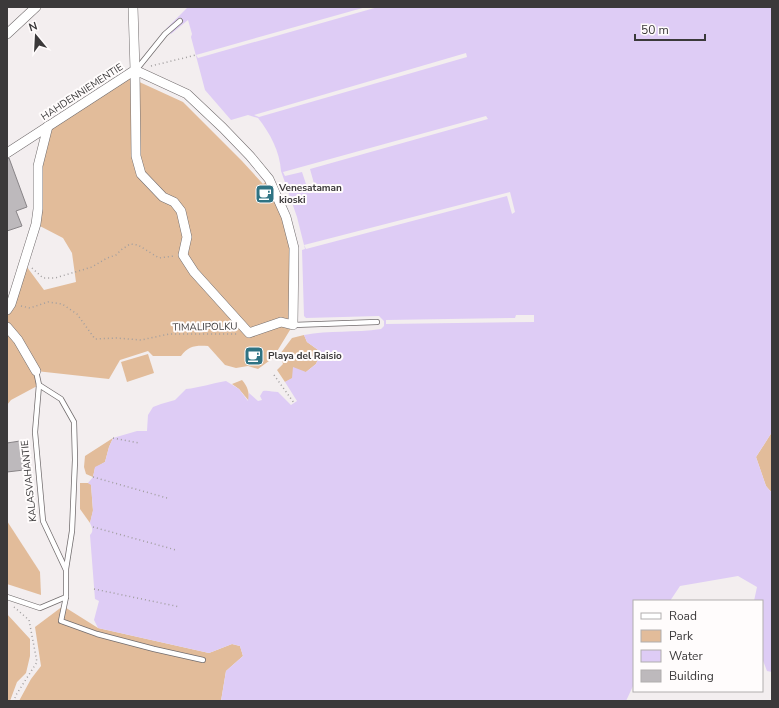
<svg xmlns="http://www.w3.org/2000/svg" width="779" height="708" font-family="'Nunito Sans',sans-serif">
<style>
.green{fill:#e2bc9a}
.water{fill:#deccf5}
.pier{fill:#f3eeef}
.building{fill:#bdb9bc;stroke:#888487}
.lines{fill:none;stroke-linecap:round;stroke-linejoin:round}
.service-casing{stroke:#726d6e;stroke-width:6}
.minor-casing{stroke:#726d6e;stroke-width:10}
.path{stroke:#a19e9f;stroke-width:1.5;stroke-dasharray:1 3;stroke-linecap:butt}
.service{stroke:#fff;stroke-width:4.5}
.minor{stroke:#fff;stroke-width:9}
.labels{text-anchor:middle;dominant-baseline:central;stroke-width:4;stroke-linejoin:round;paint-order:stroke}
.street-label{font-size:10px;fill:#3b393a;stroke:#fffcfc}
.poi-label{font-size:10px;font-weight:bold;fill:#3b393a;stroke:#fffcfc;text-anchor:start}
</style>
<rect width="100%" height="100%" fill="#f3eeef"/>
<g class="green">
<path d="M135,70V80L183,102L242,161L263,184L269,179L294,248L293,325L273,358L258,369L248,366L236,368L225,365L208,346C196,345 188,346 181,356H153L148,351L120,360L109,379L36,371L39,385L11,400L7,405V310L24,263L44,290L76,282L72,253L63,238L36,224L38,166L48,126Z"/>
<path d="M304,335L307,342L321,352L316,364L306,372L285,382L277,370L283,364L280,354L292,338Z"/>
<path d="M148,354L154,373L127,382L121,362Z"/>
<path d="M242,380C248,387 249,392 249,401L239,389L232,384Z"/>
<path d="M772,432V493L766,486L756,457Z"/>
<path d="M113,438L109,447L105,462L95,468L93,477L86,474L84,467L85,456Z"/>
<path d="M80,483H88L91,484L93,511L90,523L80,509Z"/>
<path d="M7,521L40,572L41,595L7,584Z"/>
<path d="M63,606L98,628L209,653L232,644L240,646L243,656L226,671L221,701H19L31,679L41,666L35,627Z"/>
<path d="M7,614L30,639V656L26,673L17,682L10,701H7Z"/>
</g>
<path class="water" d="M188,7H772V432L756,457L766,486L772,493V672L767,671L762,658V601H754L757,587L738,576L680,586L670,601H634V681L633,686L626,701H221L226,671L243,656L240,646L232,644L209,653L98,628L94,620L99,601L95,599L90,535C94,531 92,527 90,523L93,510L91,485L88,483L93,477L95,467L105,462L109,447L113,438L137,431H147L148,415L153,407L161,404L175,400L186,389C199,388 212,383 226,381L239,389L248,401L249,393L258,401L262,400L260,396L263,391C268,390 273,392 278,392L291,405L297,401L285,382L292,378L293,367L306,372L316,364L321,352L307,342L304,335C329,330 355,333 381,329L384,326V321L379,316L306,318L304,316L302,250L305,249L297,217L281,171C280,152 270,133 258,118L248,115L231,120L205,90L191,37L192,34L188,20L171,34L166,29Z"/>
<g class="pier">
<path d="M366,7H378L198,58L196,55Z"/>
<path d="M466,53L467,57L259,117L254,115Z"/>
<path d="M486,116L488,119L310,169L315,187L324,185L325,188L309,193L302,172L285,176L283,172Z"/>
<path d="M510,192L515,212L512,214L507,196L306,249L304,245Z"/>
<path d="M516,315H534V322L386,324V320L515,318Z"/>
</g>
<g class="building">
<path d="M9,158L27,207L16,211L22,226L7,231V159Z"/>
<path d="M266,187L271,199L262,202L258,191Z"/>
<path d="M20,441L24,470L7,472V443Z"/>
</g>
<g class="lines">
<defs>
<g id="service">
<path d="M136,70L165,34L180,21"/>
<path d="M293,325L377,322"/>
<path d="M39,385L61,399L74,422L75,460L72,531L66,569"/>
<path d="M7,597L40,608L66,597V570L43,521L35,432L39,385L36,371"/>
<path d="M66,597L61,621L97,634L154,649L203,660"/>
</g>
<g id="minor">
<path d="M7,34L36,7"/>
<path d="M135,70L187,94L223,128L250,156L269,179L286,217L294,248L293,325L281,322L249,333L194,272L183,255L187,237L181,211L174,202L163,197L141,174L136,156Z"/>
<path d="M7,153L135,70L133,7"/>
<path d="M7,310L11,304L36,224L38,209V166L48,126"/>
<path d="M7,327L18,340L36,371"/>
</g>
</defs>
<use href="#service" class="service-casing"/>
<use href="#minor" class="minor-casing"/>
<g class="path">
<path d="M151,66L196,55"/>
<path d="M32,268L43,278H55L92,267L107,258L116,255L121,250L130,244L138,245L159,258L174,256"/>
<path d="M21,306L30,308L48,302L62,304L77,314L95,339L116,338L141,340L169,334H237"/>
<path d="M274,375L294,403"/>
<path d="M113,438L139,443"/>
<path d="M93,477L167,498"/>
<path d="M93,527L176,550"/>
<path d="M94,589L180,607"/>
<path d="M14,607L29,620L37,662L16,695L14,701"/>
</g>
<use href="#service" class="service"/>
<use href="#minor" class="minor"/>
</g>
<defs>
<symbol id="cafe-square" viewBox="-11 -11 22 22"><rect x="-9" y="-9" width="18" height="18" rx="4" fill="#2f7383" stroke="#fffcfc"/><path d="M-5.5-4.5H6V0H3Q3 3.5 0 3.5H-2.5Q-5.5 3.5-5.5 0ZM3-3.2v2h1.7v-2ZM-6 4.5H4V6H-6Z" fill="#fff"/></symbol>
</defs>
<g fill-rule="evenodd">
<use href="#cafe-square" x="254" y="183" width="22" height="22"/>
<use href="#cafe-square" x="243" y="345" width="22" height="22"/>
</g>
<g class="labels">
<g class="street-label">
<text transform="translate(82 92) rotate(-33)">HAHDENNIEMENTIE</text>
<text transform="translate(205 327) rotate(-1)">TIMALIPOLKU</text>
<text transform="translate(29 481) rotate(-96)">KALASVAHANTIE</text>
</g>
<g class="poi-label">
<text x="279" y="188">Venesataman<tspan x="279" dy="12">kioski</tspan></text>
<text x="268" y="356">Playa del Raisio</text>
</g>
</g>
<rect width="779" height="708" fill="none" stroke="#3b393a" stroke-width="16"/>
<rect x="633" y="600" width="130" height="92" fill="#fffcfc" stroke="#b1aeae"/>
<rect x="641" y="613" width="20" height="6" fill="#ffffff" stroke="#b1aeae"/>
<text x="669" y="620" font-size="12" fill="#3b393a">Road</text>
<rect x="641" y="630" width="20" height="12" fill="#e2bc9a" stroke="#b1aeae"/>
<text x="669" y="640" font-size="12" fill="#3b393a">Park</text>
<rect x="641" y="650" width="20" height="12" fill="#deccf5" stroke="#b1aeae"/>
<text x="669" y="660" font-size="12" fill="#3b393a">Water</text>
<rect x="641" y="670" width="20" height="12" fill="#bdb9bc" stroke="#b1aeae"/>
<text x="669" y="680" font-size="12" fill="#3b393a">Building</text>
<g transform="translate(36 36) rotate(342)" stroke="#fffcfc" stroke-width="3" paint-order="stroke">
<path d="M0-3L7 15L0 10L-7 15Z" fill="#3b393a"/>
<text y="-6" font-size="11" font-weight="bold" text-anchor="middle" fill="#3b393a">N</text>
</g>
<path d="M635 34v6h70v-6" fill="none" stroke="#3b393a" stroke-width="2"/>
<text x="641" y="34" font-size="12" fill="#3b393a" stroke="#fffcfc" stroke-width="3" paint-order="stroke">50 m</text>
</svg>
